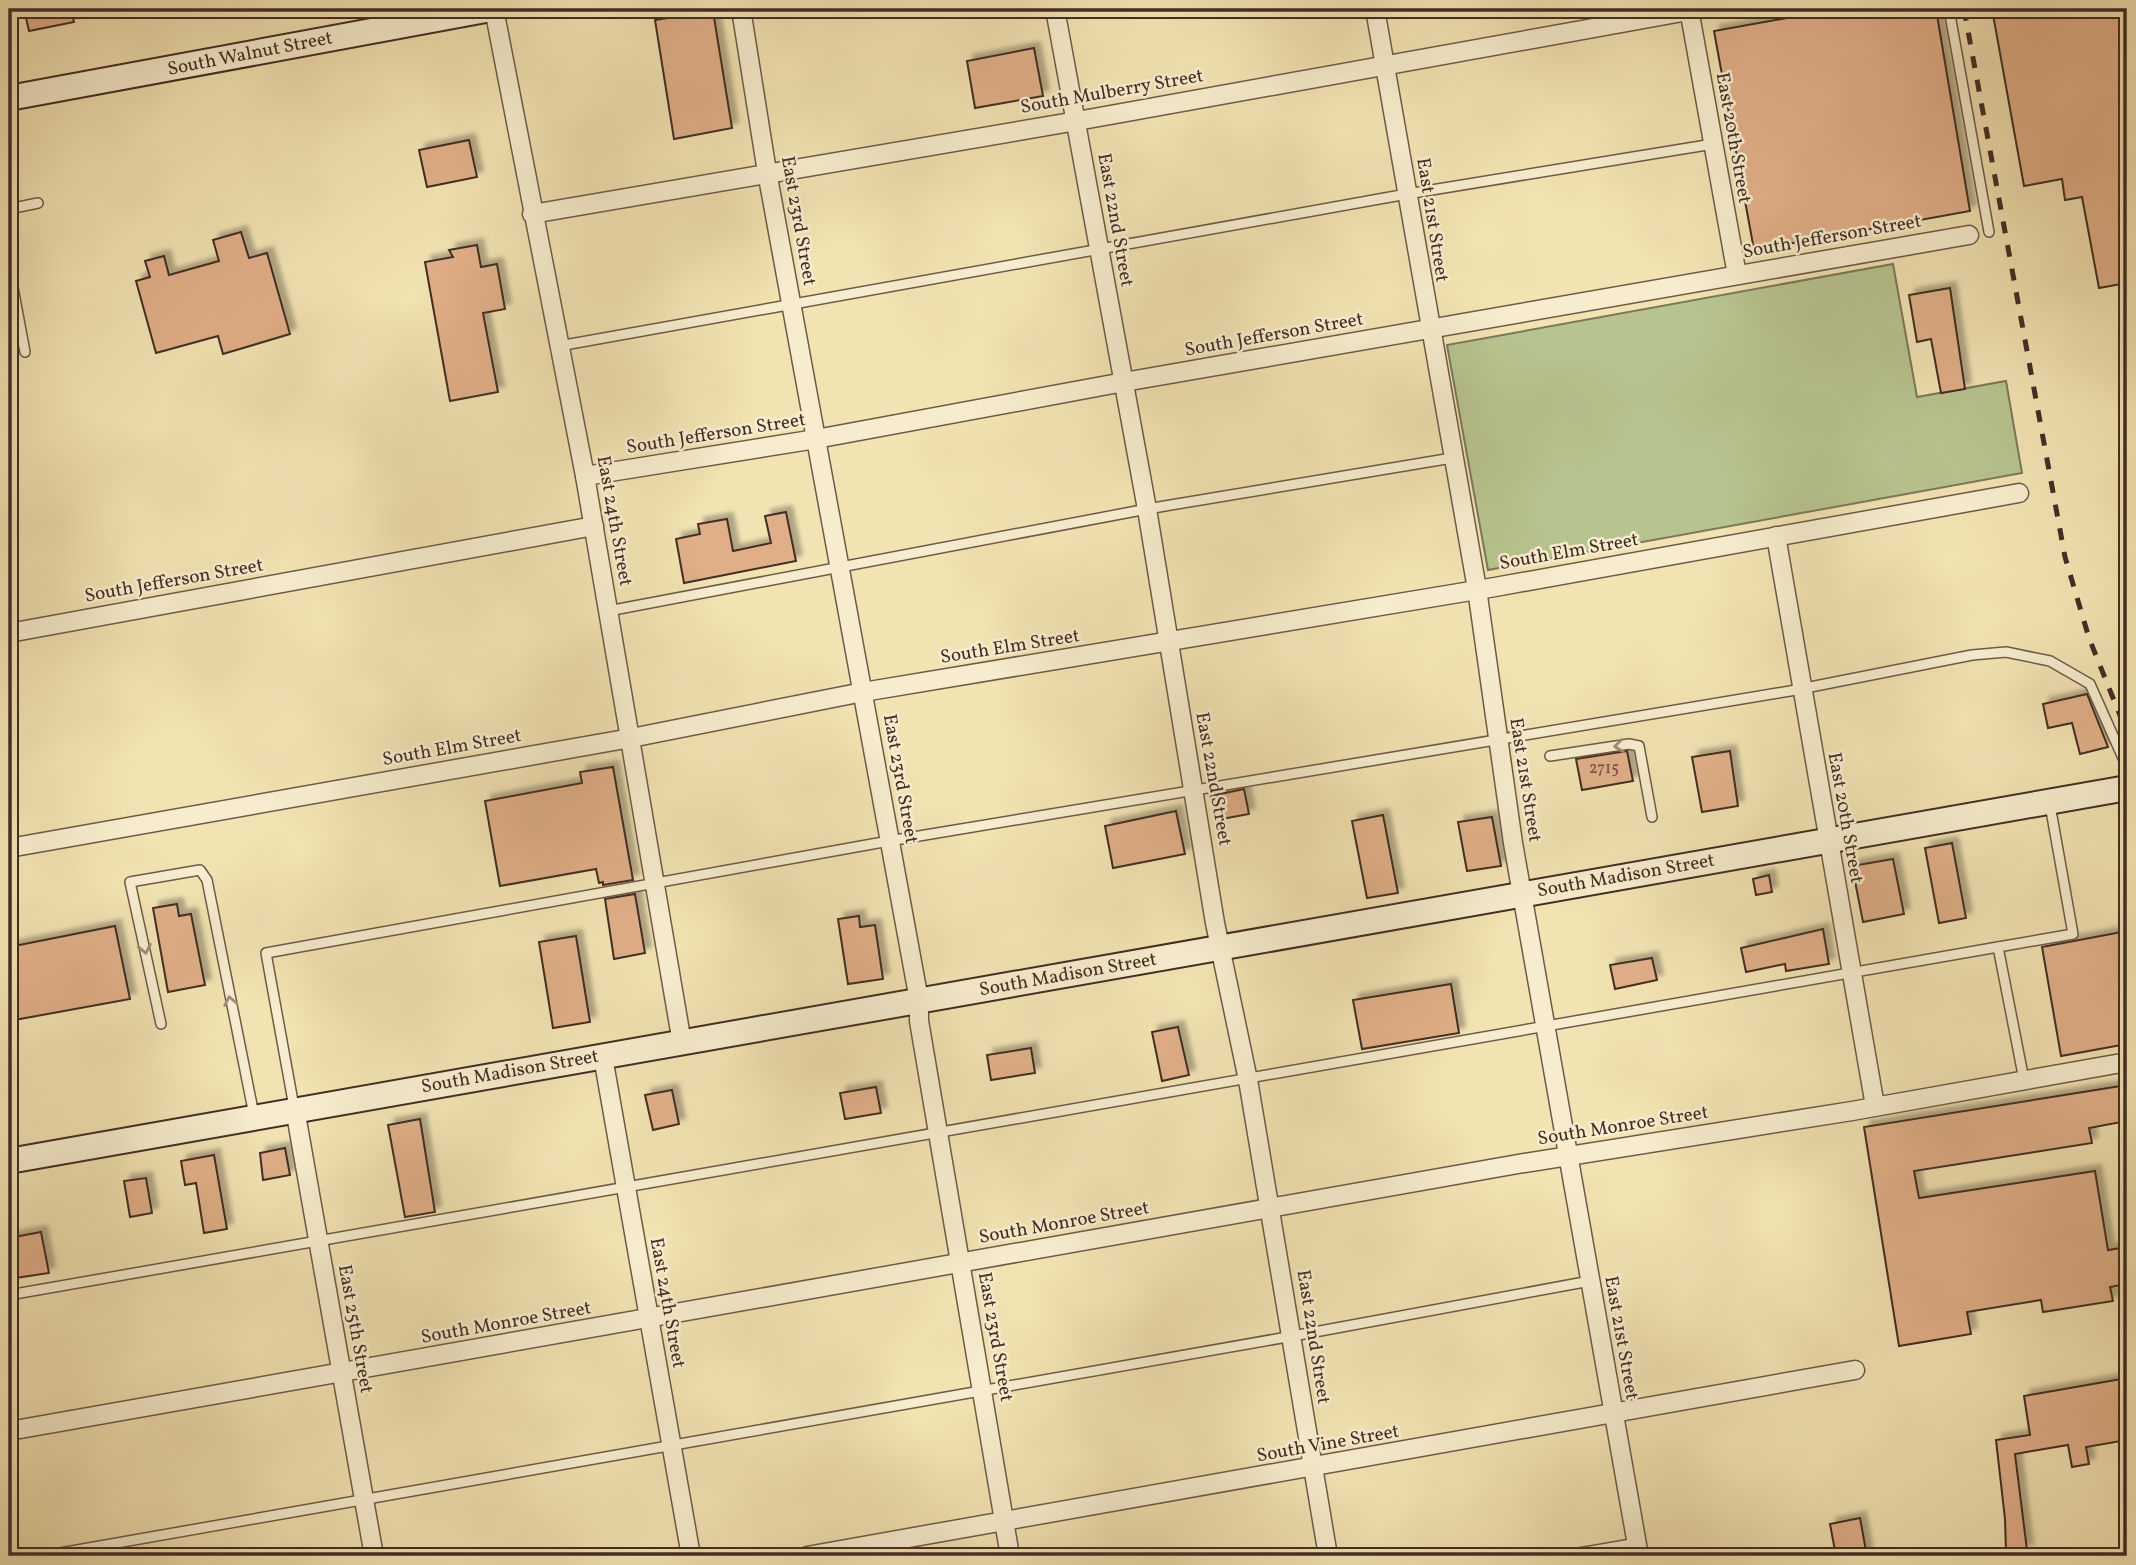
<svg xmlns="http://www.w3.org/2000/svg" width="2136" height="1565" font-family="Vollkorn,serif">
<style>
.green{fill:#b7c48f;stroke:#7c785a;stroke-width:2}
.building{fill:#e0af89;stroke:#422d24;stroke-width:2;filter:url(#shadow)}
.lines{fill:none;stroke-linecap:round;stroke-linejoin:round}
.lane-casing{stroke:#6e5a48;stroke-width:12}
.street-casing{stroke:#6e5a48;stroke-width:21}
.secondary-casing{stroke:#422d24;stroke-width:28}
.lane{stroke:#f7edce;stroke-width:9}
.street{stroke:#f7edce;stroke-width:18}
.secondary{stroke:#f7edce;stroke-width:24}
.rail{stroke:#422d24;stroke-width:5;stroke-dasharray:12 12;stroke-linecap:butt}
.oneway{stroke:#9c8d79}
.labels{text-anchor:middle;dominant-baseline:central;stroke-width:5;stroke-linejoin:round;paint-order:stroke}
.number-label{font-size:16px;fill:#6a4e3d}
.street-label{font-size:19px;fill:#422d24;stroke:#f7edce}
</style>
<defs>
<filter id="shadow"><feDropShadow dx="6" dy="-6" stdDeviation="2" flood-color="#0004"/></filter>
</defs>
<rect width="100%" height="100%" fill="#f2e3b3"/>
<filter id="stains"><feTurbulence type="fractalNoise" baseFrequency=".00286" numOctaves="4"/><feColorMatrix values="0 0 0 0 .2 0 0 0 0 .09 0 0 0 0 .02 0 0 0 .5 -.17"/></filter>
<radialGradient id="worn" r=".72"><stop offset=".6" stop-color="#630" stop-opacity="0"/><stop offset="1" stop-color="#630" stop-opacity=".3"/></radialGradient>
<path class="green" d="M1893,264L1917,397L2006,381L2022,473L1488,570L1447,345Z"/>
<g class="building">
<path d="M24,9H71L74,22L29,31Z"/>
<path d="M1837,9H1936L1970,211L1754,250L1714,31Z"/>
<path d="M1992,9H2127V283L2099,288L2082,197L2065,200L2062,179L2024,186Z"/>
<path d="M713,11L732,128L674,139L655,20Z"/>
<path d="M1034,48L1043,96L975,108L967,61Z"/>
<path d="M469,140L477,177L427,187L419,150Z"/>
<path d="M241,232L249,258L267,253L290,334L223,354L218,336L156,353L136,281L150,277L145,261L164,256L169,275L219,261L213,240Z"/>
<path d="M477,245L481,267L497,264L505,309L483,313L498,392L450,401L425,262L453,257L449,250Z"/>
<path d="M1950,288L1965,389L1941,393L1931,339L1917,342L1909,295Z"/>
<path d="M786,512L796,561L684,583L676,539L700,534L698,524L727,519L733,551L771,543L765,516Z"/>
<path d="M2087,694L2108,747L2080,754L2072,723L2048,728L2043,704Z"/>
<path d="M1627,751L1633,781L1582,790L1576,759Z"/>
<path d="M1730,751L1738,806L1702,812L1692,757Z"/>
<path d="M613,767L633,880L603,885V882L599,883L596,869L500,886L485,801L582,783L580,772Z"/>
<path d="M1244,789L1249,814L1216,820L1211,796Z"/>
<path d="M1176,811L1185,854L1113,868L1105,826Z"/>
<path d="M1383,815L1398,893L1367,898L1352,821Z"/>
<path d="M1492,817L1501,866L1467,871L1458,822Z"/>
<path d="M1952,843L1966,918L1939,923L1925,848Z"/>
<path d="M1893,859L1904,914L1863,922L1852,866Z"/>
<path d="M1769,875L1772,892L1756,895L1753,879Z"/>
<path d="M635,894L645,953L614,959L605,899Z"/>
<path d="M177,904L179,916L191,914L205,985L168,992L153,908Z"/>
<path d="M859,916L860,927L875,925L883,979L848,984L838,919Z"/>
<path d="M115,926L130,999L9,1021V947Z"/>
<path d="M1823,929L1829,964L1786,971L1785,964L1746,972L1741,948Z"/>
<path d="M2127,931V1044L2061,1056L2042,947Z"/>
<path d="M576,936L590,1022L553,1028L539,942Z"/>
<path d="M1652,958L1657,980L1615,989L1610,965Z"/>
<path d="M1451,984L1459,1033L1362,1049L1353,1000Z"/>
<path d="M1178,1027L1189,1075L1162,1081L1152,1032Z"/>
<path d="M1031,1048L1035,1073L991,1080L987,1055Z"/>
<path d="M2127,1085V1121L2089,1128L2092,1143L1914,1171L1919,1198L2095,1171L2108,1250L2127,1247V1284L2110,1287L2113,1301L2043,1312L2041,1300L1967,1312L1971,1334L1899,1346L1864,1127Z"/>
<path d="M876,1087L881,1113L845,1119L840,1093Z"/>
<path d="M672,1090L679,1124L653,1130L645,1095Z"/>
<path d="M420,1119L435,1212L405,1217L388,1125Z"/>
<path d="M285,1148L290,1175L263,1180L260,1153Z"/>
<path d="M214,1155L227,1229L204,1233L196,1183L185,1185L181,1161Z"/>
<path d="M146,1178L152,1213L130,1217L124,1181Z"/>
<path d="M41,1232L49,1273L9,1279V1238Z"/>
<path d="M2127,1378V1440L2086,1447L2089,1464L2072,1467L2068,1445L2015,1454L2027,1550L2006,1552L2005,1519L1996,1440L2030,1435L2024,1396Z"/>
<path d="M1860,1518L1867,1556H1836L1830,1524Z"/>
</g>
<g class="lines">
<defs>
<g id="lane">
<path d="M1949,9L1989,232"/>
<path d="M9,209L38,203"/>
<path d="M9,266L25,352"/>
<path d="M559,346L1407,194L1713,144"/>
<path d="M608,611L1147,509L1452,458"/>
<path d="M1550,756L1629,744L1639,746L1652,817"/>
<path d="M2124,858L2127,860"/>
<path d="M1998,947L2073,934L2050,805"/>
<path d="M161,1024L130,882L200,870L207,880L254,1115"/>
<path d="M294,1107L266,953L889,841L1790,691L1972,655L2006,652L2050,661L2090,684L2127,767"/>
<path d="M9,1295L1998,947L2024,1080"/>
<path d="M43,1556L1293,1336L1590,1281"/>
<path d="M1562,1556L1637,1543"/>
</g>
<g id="street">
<path d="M494,9L585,476L682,1043"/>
<path d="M741,9L767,172L919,1000V1021L1010,1556"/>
<path d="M1055,9L1147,509L1215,923L1248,1080L1328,1556"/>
<path d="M1375,9L1477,589L1513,843L1639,1556"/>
<path d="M1689,9L1737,275"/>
<path d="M532,214L1077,121L1699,9"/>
<path d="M585,476L816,439L1124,382L1969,235"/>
<path d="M1776,536L1875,1106"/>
<path d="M9,633L594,526"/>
<path d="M9,848L631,738L863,692L1495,587L2019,493"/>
<path d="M603,1057L691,1556"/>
<path d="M295,1109L374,1556"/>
<path d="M9,1431L1518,1164L1852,1111L2127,1062"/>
<path d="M807,1556L1855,1370"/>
</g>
<g id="secondary">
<path d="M9,98L491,9"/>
<path d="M9,1161L2127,788"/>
</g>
</defs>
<use href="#lane" class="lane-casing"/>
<use href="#street" class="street-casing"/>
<use href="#secondary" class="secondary-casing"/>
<use href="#lane" class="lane"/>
<use href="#street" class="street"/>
<use href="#secondary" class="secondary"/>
<path class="rail" d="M1964,9L2065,557L2089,638L2127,733"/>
</g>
<defs><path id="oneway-chevron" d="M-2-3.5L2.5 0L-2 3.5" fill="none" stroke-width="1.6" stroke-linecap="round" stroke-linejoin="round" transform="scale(1.75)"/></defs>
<g class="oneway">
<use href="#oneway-chevron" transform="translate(1619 746) rotate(173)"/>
<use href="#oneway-chevron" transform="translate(145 949) rotate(78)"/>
<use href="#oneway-chevron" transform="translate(230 1001) rotate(-101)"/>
</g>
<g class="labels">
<g class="number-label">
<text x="1604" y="769">2715</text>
</g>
<g class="street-label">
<text transform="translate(250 54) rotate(-11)">South Walnut Street</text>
<text transform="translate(1112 92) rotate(-10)">South Mulberry Street</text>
<text transform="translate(1733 138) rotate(80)">East 20th Street</text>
<text transform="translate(1115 220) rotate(80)">East 22nd Street</text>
<text transform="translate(1432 220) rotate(81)">East 21st Street</text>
<text transform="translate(798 221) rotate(80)">East 23rd Street</text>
<text transform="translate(1832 237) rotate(-10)">South Jefferson Street</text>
<text transform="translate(1274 335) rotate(-10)">South Jefferson Street</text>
<text transform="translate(716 434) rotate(-9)">South Jefferson Street</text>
<text transform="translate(614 521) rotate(80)">East 24th Street</text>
<text transform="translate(1569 552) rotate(-10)">South Elm Street</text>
<text transform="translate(174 581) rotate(-10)">South Jefferson Street</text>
<text transform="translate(1010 647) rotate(-9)">South Elm Street</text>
<text transform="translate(452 748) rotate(-10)">South Elm Street</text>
<text transform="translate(900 779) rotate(80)">East 23rd Street</text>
<text transform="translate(1213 779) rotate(80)">East 22nd Street</text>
<text transform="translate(1525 780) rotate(81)">East 21st Street</text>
<text transform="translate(1845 818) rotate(80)">East 20th Street</text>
<text transform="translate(1626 876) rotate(-10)">South Madison Street</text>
<text transform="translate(1068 975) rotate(-10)">South Madison Street</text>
<text transform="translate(510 1072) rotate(-10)">South Madison Street</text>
<text transform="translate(1623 1126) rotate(-9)">South Monroe Street</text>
<text transform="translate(1064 1223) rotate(-10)">South Monroe Street</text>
<text transform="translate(667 1303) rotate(80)">East 24th Street</text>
<text transform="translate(506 1323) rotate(-10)">South Monroe Street</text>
<text transform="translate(355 1329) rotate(80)">East 25th Street</text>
<text transform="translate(995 1337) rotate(80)">East 23rd Street</text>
<text transform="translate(1313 1337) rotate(81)">East 22nd Street</text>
<text transform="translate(1621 1338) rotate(80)">East 21st Street</text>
<text transform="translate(1328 1444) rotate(-10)">South Vine Street</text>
</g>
</g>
<rect width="2136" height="1565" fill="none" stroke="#f2e3b3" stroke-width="35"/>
<rect x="10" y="10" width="2115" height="1544" fill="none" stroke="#422d24" stroke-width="3.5"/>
<rect x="18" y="18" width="2101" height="1530" fill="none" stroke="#422d24" stroke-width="2"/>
<rect width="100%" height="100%" filter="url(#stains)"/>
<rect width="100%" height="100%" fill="url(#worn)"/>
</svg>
